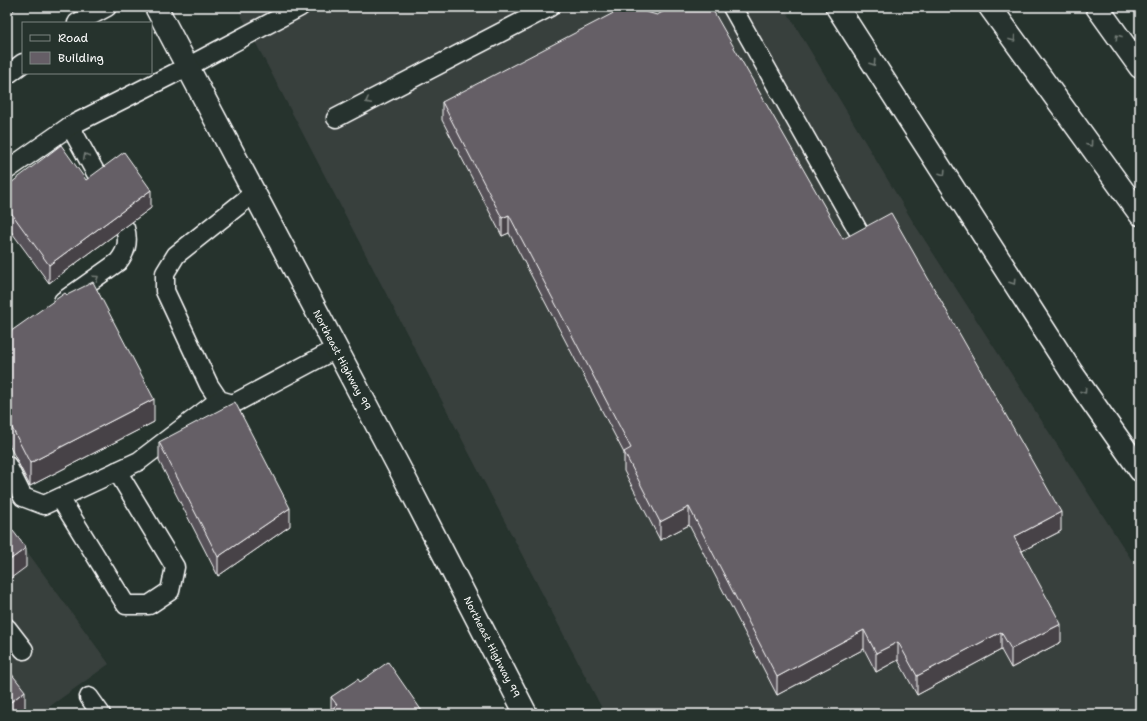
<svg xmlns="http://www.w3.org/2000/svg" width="1147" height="721" font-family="'Shantell Sans',sans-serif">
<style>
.built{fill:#39403e}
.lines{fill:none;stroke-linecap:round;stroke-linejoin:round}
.service-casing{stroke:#fff;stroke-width:21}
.secondary-casing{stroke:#fff;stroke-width:25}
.motorway-casing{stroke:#fff;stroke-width:25}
.service{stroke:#26332d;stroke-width:18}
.secondary{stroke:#26332d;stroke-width:22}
.motorway{stroke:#26332d;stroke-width:22}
.wall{fill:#575158;stroke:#fff}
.shaded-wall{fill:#474247;stroke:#fff}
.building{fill:#655e66;stroke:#fff}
.oneway{stroke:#727a76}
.labels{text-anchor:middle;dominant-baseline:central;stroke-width:3.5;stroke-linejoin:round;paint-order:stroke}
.street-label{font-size:10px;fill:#fff;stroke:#26332d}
</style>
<rect width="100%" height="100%" fill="#26332d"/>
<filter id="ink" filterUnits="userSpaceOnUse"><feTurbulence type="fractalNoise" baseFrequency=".025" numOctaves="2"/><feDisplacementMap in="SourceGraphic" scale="8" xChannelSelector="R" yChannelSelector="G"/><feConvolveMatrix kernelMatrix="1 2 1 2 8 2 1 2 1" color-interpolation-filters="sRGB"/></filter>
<g filter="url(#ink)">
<g class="built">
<path d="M237,7H784L913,222L1140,573V714H605Z"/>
<path d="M7,524L109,664L39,714H7Z"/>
</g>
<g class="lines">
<defs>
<g id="service">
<path d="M732,7L860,234"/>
<path d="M77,23L107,7"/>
<path d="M7,75L23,63"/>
<path d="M336,118L550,7"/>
<path d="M70,126L103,186"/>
<path d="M7,170L70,126L187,67L300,7"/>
<path d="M254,193L176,255L165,273V291L209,385L219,400L233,404L336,349"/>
<path d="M63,301L118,262C127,251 129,241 125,228"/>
<path d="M7,465L23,497L44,505L139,461L219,400"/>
<path d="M60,498L126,605H149L170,591L175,567L117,471"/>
<path d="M7,628L24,650"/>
<path d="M89,697L101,714"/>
</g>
<path id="secondary" d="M156,7L401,471L526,714"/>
<g id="motorway">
<path d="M837,7L1072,373L1140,470"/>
<path d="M990,7L1140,214"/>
<path d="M1097,7L1140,67"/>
</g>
</defs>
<use href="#service" class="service-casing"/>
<use href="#secondary" class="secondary-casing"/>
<use href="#motorway" class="motorway-casing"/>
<use href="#service" class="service"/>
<use href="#secondary" class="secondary"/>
<use href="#motorway" class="motorway"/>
</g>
<g class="wall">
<path d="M442,102L843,239L1061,531L1022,551L1061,642L1011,668L1001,650L917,695L898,660L876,672L864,649L777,695L689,525L660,540L624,471V453L509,233L502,236L442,120Z"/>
<path d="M86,180L151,208L49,283L7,226V186Z"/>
<path d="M67,295L154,422L30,486L7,441V334Z"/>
<path d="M159,442L290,526L218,576L159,461Z"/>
<path d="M360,682L424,714L331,709V697Z"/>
</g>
<g class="shaded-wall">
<path d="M7,7H18L7,15Z"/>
<path d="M151,190V208L49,283V265Z"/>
<path d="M509,215V233L502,236V218Z"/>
<path d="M154,399V422L30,486V463Z"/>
<path d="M689,507V525L660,540V522Z"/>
<path d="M290,508V526L218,576V557Z"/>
<path d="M1061,512V531L1014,555V537Z"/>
<path d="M26,548V567L7,581V562Z"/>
<path d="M1061,624V642L1011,668V649Z"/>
<path d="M864,630V649L777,695V677Z"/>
<path d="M1001,632V650L917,695V676Z"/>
<path d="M898,642V660L876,672V653Z"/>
<path d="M25,691V714H7V705Z"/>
</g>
<g class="building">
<path d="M625,7H629L657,15L672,7H711L843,239L891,213L1061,512L1014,537L1061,624L1011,649L1001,632L917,676L898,642L876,653L864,630L777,677L689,507L660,522L624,452L631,448L509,215L502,218L442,102Z"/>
<path d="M61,145L86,180L124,152L151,190L49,265L7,207V186Z"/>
<path d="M93,282L154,399L30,463L7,418V334L65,293L67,295Z"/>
<path d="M235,402L290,508L218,557L159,442Z"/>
<path d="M7,523L26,548L7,562Z"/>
<path d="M388,662L424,714H324L337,705L331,697L358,679L360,682Z"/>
<path d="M7,668L25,691L7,705Z"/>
</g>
<defs><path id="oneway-chevron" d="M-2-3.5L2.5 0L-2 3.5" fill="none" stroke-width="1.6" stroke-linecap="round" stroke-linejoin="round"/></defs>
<g class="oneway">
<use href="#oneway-chevron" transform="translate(1118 37) rotate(-126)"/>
<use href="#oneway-chevron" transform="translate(1013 39) rotate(54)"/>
<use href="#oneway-chevron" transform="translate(873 63) rotate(57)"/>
<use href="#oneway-chevron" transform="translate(368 101) rotate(153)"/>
<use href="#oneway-chevron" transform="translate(1090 144) rotate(54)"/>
<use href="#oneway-chevron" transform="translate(86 156) rotate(-118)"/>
<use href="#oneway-chevron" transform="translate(943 173) rotate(57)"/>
<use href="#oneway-chevron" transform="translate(96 278) rotate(-35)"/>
<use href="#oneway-chevron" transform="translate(1013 282) rotate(57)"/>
<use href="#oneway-chevron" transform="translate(1084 391) rotate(55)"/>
</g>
</g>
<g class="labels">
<g class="street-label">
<text transform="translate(342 360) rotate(62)">Northeast Highway 99</text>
<text transform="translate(492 647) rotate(63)">Northeast Highway 99</text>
</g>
</g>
<rect width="1147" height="721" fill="none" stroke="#26332d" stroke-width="24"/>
<rect x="12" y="12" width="1123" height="697" fill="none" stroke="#fff" stroke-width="1.5" filter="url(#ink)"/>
<rect x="22" y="22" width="130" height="52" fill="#26332d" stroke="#7d8581"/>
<rect x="30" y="35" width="20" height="6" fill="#26332d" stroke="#7d8581"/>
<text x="58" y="42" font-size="12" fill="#ffffff">Road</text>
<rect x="30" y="52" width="20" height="12" fill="#655e66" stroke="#7d8581"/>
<text x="58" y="62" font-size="12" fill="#ffffff">Building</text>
</svg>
